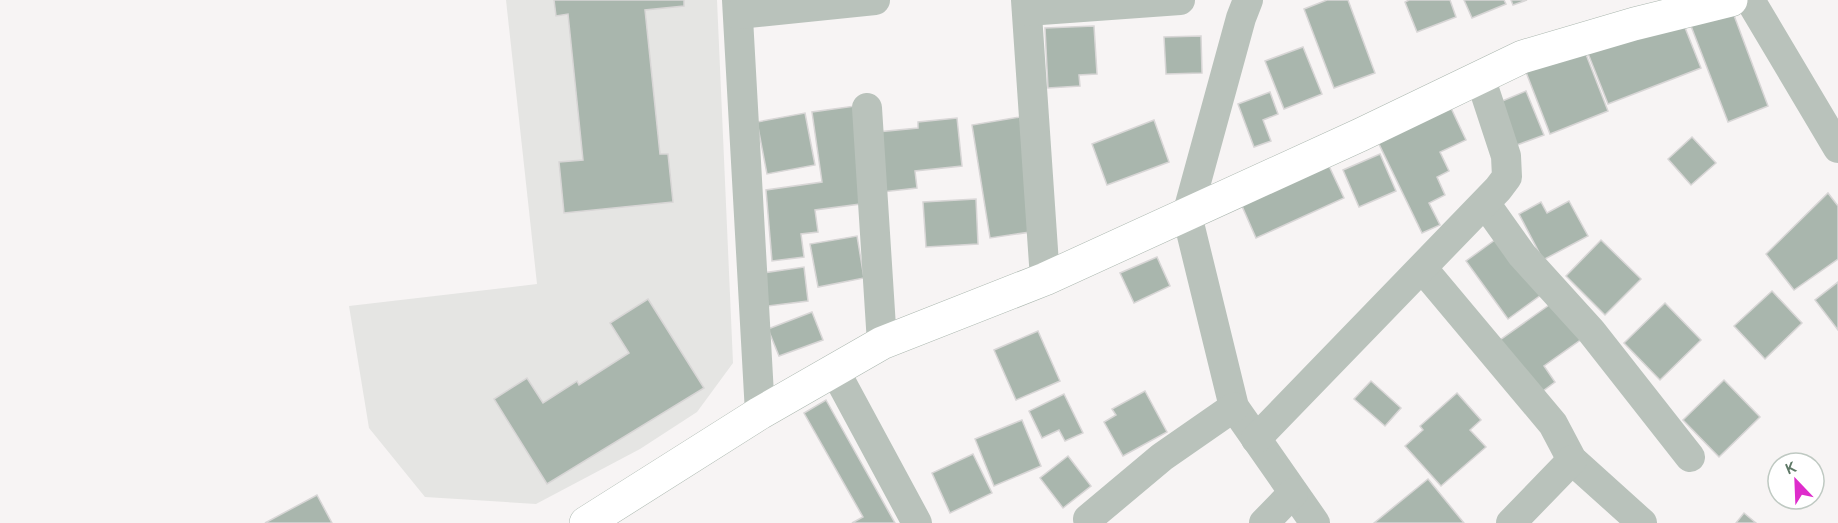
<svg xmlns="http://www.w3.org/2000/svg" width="1838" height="523" font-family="Karla,sans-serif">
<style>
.built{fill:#e5e5e3}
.building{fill:#a9b6ad;stroke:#d8d6d6;stroke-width:1.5}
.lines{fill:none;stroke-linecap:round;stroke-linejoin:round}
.secondary-casing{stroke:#abb7af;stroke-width:34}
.street{stroke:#b9c2bb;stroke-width:30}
.secondary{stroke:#fff;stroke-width:33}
</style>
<rect width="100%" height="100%" fill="#f7f4f4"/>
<path class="built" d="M506,0H717L733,363L697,412L640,449L536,504L425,497L369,428L349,306L537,284Z"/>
<g class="building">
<path d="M554,0H684V6L645,10L660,154H668L673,202L564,213L559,162L583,160L568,14L556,16Z"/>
<path d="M1327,0H1348L1375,73L1334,88L1304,9Z"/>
<path d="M1409,0H1450L1456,17L1417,32L1405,2Z"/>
<path d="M1464,0H1504L1506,4L1472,18Z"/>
<path d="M1511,0H1527L1513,5Z"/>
<path d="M1732,10L1768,106L1728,122L1691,26Z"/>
<path d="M1680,15L1701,68L1608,104L1587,51Z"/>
<path d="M1094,26L1097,74L1079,75L1080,86L1048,88L1045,28Z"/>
<path d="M1201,36L1202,73L1166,74L1164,37Z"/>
<path d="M1582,44L1608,111L1550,134L1524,67Z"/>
<path d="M1303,47L1322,94L1284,109L1265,61Z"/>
<path d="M1526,91L1544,135L1517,145L1500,102Z"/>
<path d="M1270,92L1278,114L1263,120L1271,141L1254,147L1238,104Z"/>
<path d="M855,106L868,203L815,210L818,232L801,234L804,257L772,261L766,190L822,182L812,112Z"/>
<path d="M1451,108L1466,140L1440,152L1449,171L1437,177L1445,195L1429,203L1440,225L1422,233L1378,142Z"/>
<path d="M805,113L815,165L767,174L757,122Z"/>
<path d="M1020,117L1037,231L990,238L972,125Z"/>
<path d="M957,118L962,166L915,171L917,188L882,192L877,132L918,128V122Z"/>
<path d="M1154,120L1169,162L1107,185L1092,144Z"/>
<path d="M1692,137L1716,163L1691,185L1668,159Z"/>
<path d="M1380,154L1396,191L1359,207L1343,170Z"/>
<path d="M1329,166L1344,198L1256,238L1242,206Z"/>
<path d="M1828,193L1838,206V259L1794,290L1766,254Z"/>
<path d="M976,199L978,244L926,247L923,202Z"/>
<path d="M1569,201L1588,236L1543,260L1519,214L1541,202L1547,213Z"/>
<path d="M1503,234L1545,292L1508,319L1466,261Z"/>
<path d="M857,236L864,278L818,287L810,244Z"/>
<path d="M1601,240L1641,279L1605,315L1566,276Z"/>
<path d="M1157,257L1170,286L1134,303L1120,273Z"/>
<path d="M804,267L808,301L768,306L763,273Z"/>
<path d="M1838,282V330L1815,300Z"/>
<path d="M1772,291L1802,323L1765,359L1734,326Z"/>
<path d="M1559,298L1586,336L1544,366L1555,382L1532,399L1493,345Z"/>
<path d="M648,299L704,388L547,484L494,399L527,378L543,403L577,381L579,385L629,353L610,323Z"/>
<path d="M1665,303L1701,340L1660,380L1624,343Z"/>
<path d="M812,312L823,340L779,356L768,329Z"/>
<path d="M1038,331L1060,381L1016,400L994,350Z"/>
<path d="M1724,380L1760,417L1719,457L1683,420Z"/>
<path d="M1371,381L1401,408L1385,426L1354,399Z"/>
<path d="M1145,391L1167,432L1123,456L1104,422L1116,415L1112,409Z"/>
<path d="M1457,393L1481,420L1470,430L1486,447L1441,486L1405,446L1423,430L1420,426Z"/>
<path d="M1064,394L1083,433L1065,441L1059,430L1042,438L1029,411Z"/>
<path d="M826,400L895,523H852L863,517L804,413Z"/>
<path d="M1022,420L1041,466L994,486L975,439Z"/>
<path d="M973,454L992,493L950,513L932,473Z"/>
<path d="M1068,456L1091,486L1063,508L1040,478Z"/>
<path d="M1428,479L1464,523H1374Z"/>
<path d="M317,495L332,523H265Z"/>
<path d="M1744,513L1756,523H1736Z"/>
</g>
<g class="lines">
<defs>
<path id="secondary" d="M586,523L760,413L882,343L1045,279L1360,135L1522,57L1634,24L1731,0"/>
</defs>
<use href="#secondary" class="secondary-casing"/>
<g class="street">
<path d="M737,0L760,413"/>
<path d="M1026,0L1045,279"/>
<path d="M1248,0L1241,18L1187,215L1234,407L1315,523"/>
<path d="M1750,0L1838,148"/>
<path d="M1027,11L1180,0"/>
<path d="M738,14L875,0"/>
<path d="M867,108L882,343"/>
<path d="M1485,203L1522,255L1591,331L1690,457"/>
<path d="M1423,269L1553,424L1572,460L1642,523"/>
<path d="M835,371L917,523"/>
<path d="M1256,439L1498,189L1507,177L1506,156L1480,77"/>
<path d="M1088,519L1162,457L1234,407"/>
<path d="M1264,523L1293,493"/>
<path d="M1511,523L1572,460"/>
</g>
<use href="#secondary" class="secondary"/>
</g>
<g transform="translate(1796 481) rotate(337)"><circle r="28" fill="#ffffff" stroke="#bfc9c2" stroke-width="1.5"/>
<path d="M0-4.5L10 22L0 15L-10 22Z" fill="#de2ccb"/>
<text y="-9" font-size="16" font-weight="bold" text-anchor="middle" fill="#5e7866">K</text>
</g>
</svg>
